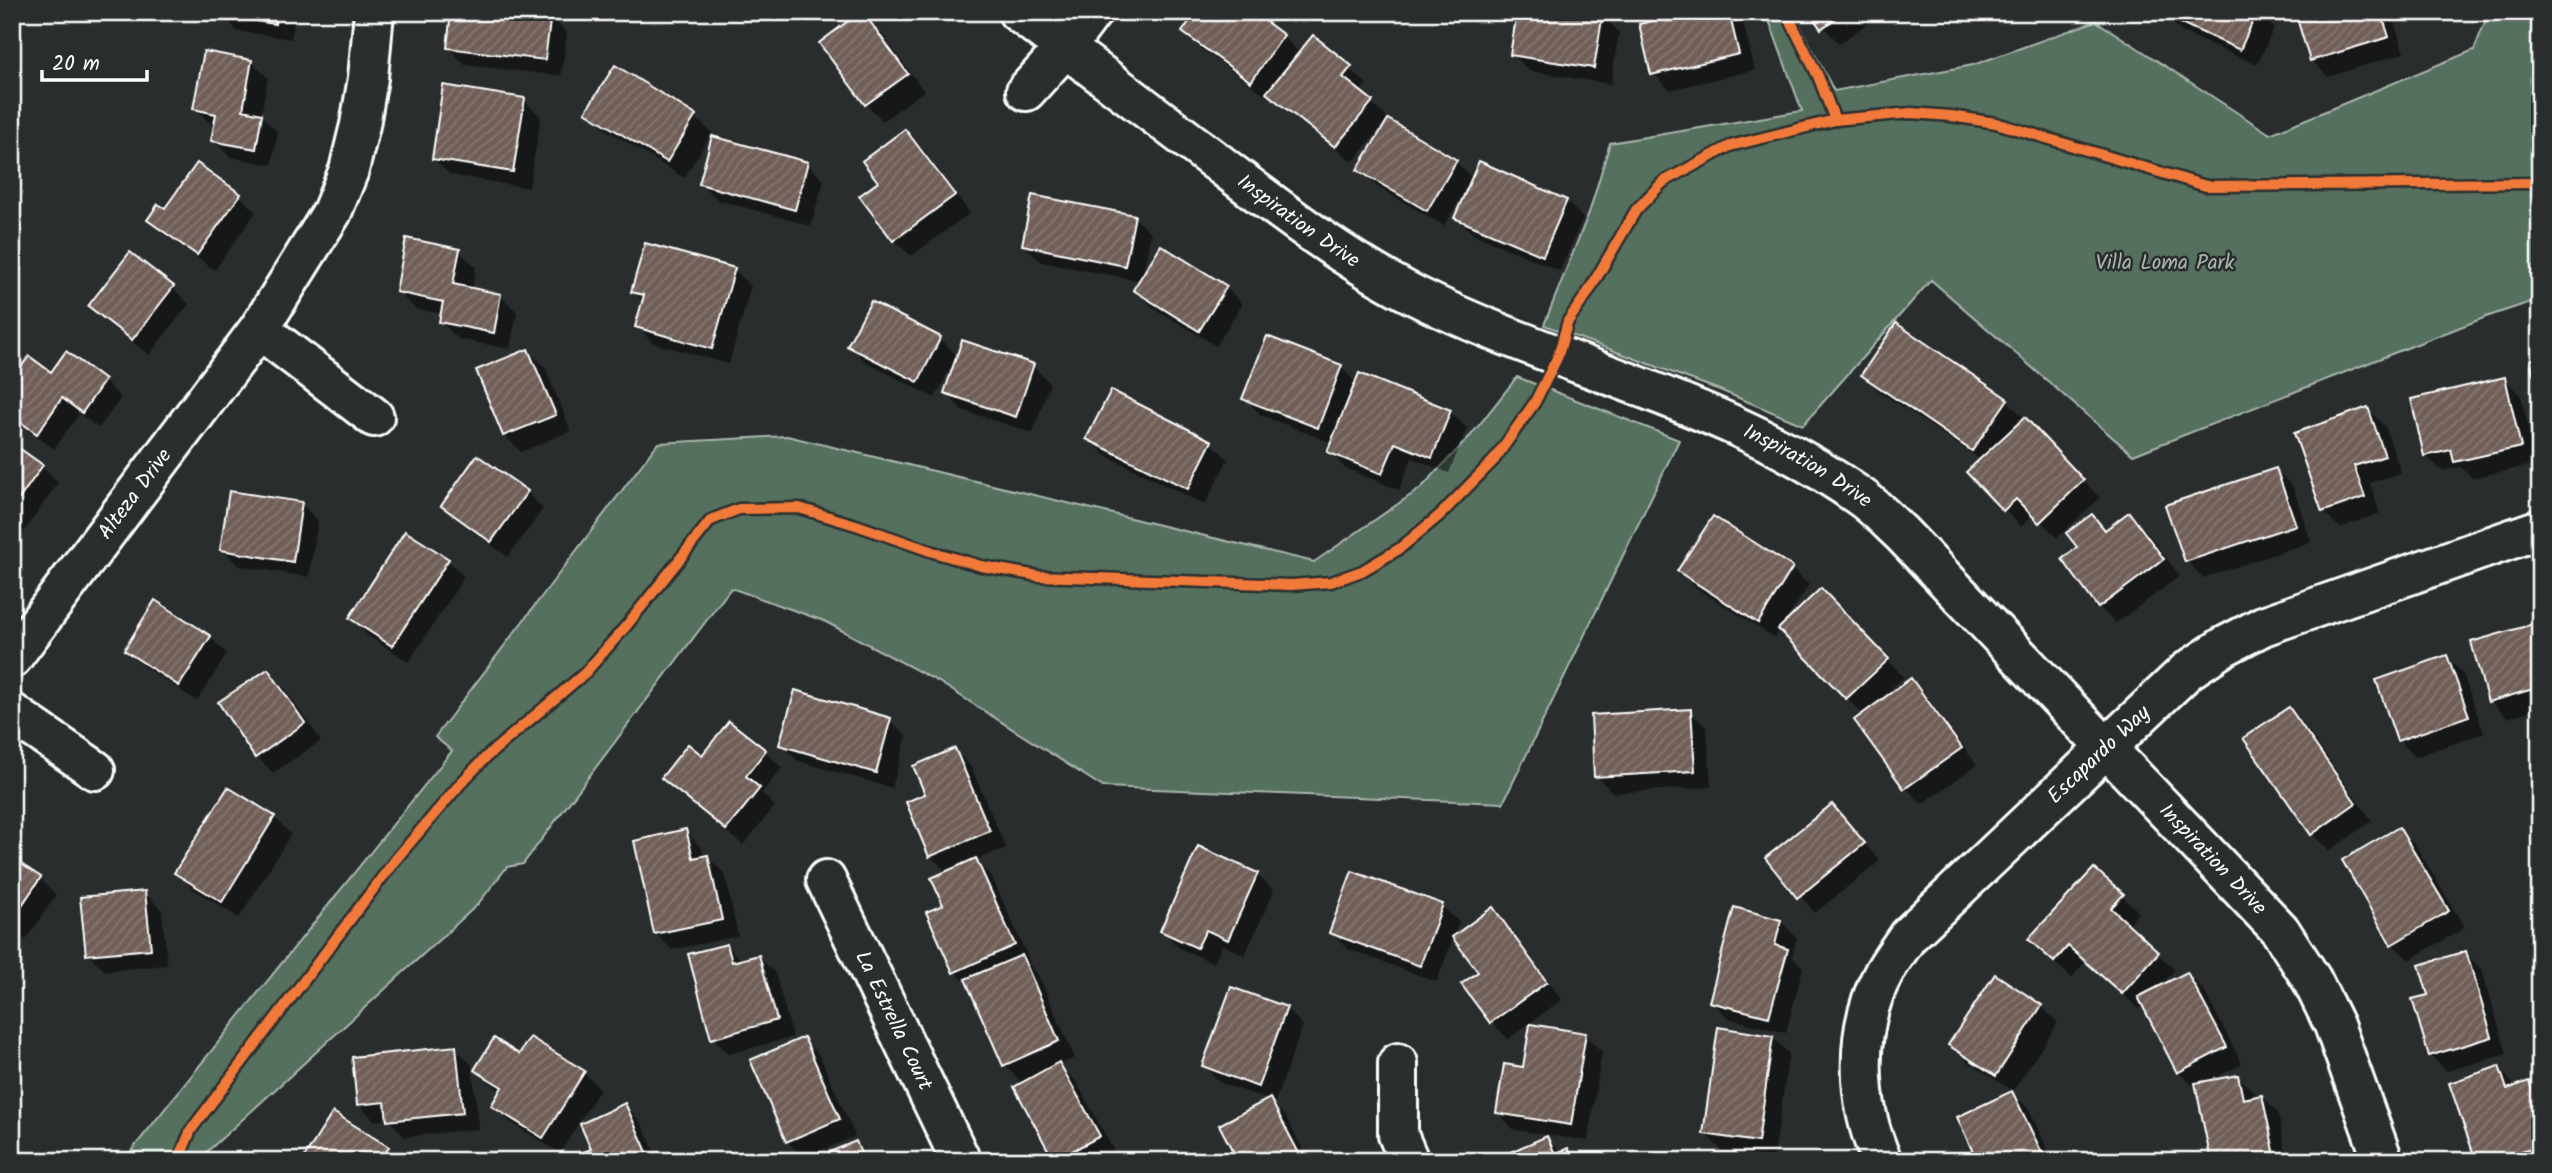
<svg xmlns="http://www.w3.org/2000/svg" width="2552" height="1173" font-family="Kalam,sans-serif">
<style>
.green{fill:#546f5e;stroke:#aab7ae;stroke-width:2}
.shadow{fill:#0007}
.building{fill:url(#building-hatch);stroke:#fff;stroke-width:2}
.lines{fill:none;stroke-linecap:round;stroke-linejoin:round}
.minor-casing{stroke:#fff;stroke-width:44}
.tertiary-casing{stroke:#fff;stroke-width:44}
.minor{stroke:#2a2d2e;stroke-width:38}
.tertiary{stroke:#2a2d2e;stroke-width:38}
.cycleway-casing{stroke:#2a2d2e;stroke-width:15}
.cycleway{stroke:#f17a3a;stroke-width:10}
.labels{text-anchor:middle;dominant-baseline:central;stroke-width:5;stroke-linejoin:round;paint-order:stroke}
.street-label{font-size:21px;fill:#fff;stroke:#2a2d2e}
.park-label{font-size:21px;fill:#aab7ae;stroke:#2a2d2e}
</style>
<defs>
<pattern id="building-hatch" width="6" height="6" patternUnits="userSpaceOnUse" patternTransform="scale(1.75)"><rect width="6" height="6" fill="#705f58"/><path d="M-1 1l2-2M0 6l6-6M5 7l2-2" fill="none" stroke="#857771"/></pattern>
</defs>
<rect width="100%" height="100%" fill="#2a2d2e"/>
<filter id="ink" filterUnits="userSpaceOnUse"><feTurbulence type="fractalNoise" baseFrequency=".0143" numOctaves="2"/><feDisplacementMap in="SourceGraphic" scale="14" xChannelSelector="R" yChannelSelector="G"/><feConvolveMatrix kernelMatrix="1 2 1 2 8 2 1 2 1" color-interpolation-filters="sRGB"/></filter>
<g filter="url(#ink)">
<g class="green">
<path d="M1766,12H1793L1834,91L1973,65L2096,21L2270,134L2474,50L2489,12H2540V299L2486,317L2133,455L1931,280L1803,425L1722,391L1544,325L1590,210L1610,143L1802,111Z"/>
<path d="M1517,377L1679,440L1503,803L1103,787L939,682L824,621L731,588L523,864L507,867L477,905L197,1161H123L452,751L435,737L658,443L787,436L1314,562L1421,488L1472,434Z"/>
</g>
<g class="shadow">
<path d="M221,12H296L291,39L237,31Z"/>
<path d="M453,12H546L545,15L550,16L567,33L561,76L465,65L449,48Z"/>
<path d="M1250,12L1283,36L1300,53L1313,38L1367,84L1360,93L1388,118L1387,120L1456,162L1473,179L1566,201L1583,218L1560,271L1473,234L1456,218L1468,190L1466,189L1444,226L1376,186L1360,169L1388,123L1386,121L1353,162L1285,109L1270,94L1268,97L1201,49L1184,32Z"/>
<path d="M1453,12H1476L1470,23Z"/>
<path d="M1519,12H1585L1602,15L1619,32L1611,84L1529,71L1512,54Z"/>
<path d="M1697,12H1734L1743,22L1755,70L1670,90L1653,74Z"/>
<path d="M1811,12H1883L1839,44Z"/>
<path d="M2164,12H2258L2274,28L2257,65L2180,31Z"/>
<path d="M2296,12H2391L2404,53L2328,77L2311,60Z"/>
<path d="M862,13L879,30L924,91L883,121L866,104Z"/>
<path d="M251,61L268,78L261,115L278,132L272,165L230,157L213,140L216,126L212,125L195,109Z"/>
<path d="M615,67L695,117L712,133L684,178L604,128L588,112Z"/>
<path d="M524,100L541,117L529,188L450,175L433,158Z"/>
<path d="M905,132L922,148L970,213L911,256L894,240Z"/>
<path d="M807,163L824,180L811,226L718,200L701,184Z"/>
<path d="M239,195L256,212L215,270L166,236L149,220L166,211Z"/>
<path d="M1134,217L1151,233L1142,280L1226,287L1242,304L1216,346L1152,307L1136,290L1141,281L1041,262L1024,245Z"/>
<path d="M459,251L476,267L472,290L500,295L517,312L510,349L458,339L441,322L443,314L415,309L398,292Z"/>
<path d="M734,269L751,286L729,364L653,343L637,326L644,302L633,291Z"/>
<path d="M172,287L189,304L149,355L107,323L90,306Z"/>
<path d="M872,303L940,339L958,356L963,342L1033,366L1050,383L1033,433L962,410L946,393L957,360L955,359L935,398L866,362L849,345Z"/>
<path d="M528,351L545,367L571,431L521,452L504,435Z"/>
<path d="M1341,367L1357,383L1360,375L1450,412L1467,428L1449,473L1412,458L1399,490L1345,468L1329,451L1332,443L1261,415L1244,398Z"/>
<path d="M51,375L104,381L121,398L99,428L79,414L54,449L12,419V382Z"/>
<path d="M1863,375L2007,400L2100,498L2057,538L2034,514L2021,527L1969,472L1981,460L1880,392Z"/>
<path d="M2504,379L2521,396L2537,464L2472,478L2461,467L2442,471L2425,455Z"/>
<path d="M1111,393L1211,443L1228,459L1205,505L1105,455L1088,438Z"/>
<path d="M2368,409L2385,426L2401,473L2370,483L2380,513L2340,528L2323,511Z"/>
<path d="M12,445L42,467L58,483L12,548Z"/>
<path d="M2276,470L2293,487L2311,542L2203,578L2187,561Z"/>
<path d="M527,492L543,509L508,557L460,522L443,506Z"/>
<path d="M302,504L318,521L309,577L239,566L222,549Z"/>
<path d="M2129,515L2146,531L2180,576L2116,623L2099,607L2079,548L2092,516L2107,531Z"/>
<path d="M1713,518L1792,569L1809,585L1784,624L1837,607L1904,677L1878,701L1880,703L1911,680L1927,697L1977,765L1922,804L1906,788L1863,715L1781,629L1775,638L1696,588L1679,571Z"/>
<path d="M448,560L464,577L409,662L367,635L351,618Z"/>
<path d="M156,603L210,637L227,654L197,701L143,666L126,650Z"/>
<path d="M2447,657L2463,674L2484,733L2415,757L2399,740Z"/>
<path d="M267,671L284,688L321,741L273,773L257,757Z"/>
<path d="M2540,689V708L2507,718L2490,701L2498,697V701Z"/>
<path d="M2289,709L2305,726L2372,821L2329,851L2312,834Z"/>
<path d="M1690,711L1707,728L1711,787L1613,793L1596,776Z"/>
<path d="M890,720L907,736L892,788L798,761L781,744Z"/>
<path d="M730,723L765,751L782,768L762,793L775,806L743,845L680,795L663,778L703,757Z"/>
<path d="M955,750L971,767L1006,848L975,860L992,877L1030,962L1027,963L1038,974L1075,1058L1059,1065L1076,1081L1115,1153L1101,1161L1055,1160L1023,1084L1004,1065L971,988L955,972L945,906L947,872L930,856L927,795Z"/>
<path d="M1832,806L1880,861L1815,913L1768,859Z"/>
<path d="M274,817L291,834L239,918L193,889L177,872Z"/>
<path d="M2399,829L2416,846L2465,928L2409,960L2392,944Z"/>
<path d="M685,831L702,848L704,858L708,857L725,874L738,936L672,950L655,933Z"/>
<path d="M12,860L40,878L56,895L26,940L12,930Z"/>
<path d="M2094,870L2139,912L2127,925L2175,970L2158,988L2187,974L2204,990L2242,1064L2209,1081L2238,1077L2255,1093V1098L2262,1096L2278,1113L2288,1161H2213L2198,1087L2195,1088L2178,1072L2144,1004L2139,1009L2086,961L2072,978L2047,956Z"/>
<path d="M1257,875L1274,891L1245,955L1222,945L1214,963L1179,948L1162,931Z"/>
<path d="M145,893L162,910L167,965L105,971L88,954Z"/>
<path d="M1442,906L1459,922L1437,982L1348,949L1332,933Z"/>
<path d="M1492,910L1509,926L1562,1000L1508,1039L1491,1022L1464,984L1480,972Z"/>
<path d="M1781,921L1797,938L1792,956L1803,967L1786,1033L1728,1018L1711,1001Z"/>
<path d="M726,945L742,961L759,957L775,973L793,1037L729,1054L713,1038Z"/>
<path d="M2466,953L2482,970L2507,1054L2447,1071L2430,1055V996Z"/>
<path d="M2041,1006L2058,1023L2013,1091L1967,1061L1950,1045Z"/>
<path d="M1286,1008L1303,1025L1275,1102L1221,1083L1204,1066Z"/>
<path d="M1585,1035L1602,1052L1588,1141L1514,1130L1498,1113L1524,1069Z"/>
<path d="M1773,1037L1789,1054L1774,1158L1722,1151L1705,1134Z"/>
<path d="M804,1039L820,1056L855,1136L804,1158L787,1141Z"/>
<path d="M455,1048L472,1065L479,1129L405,1137L388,1119L375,1121L358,1104Z"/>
<path d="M520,1056L583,1072L600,1089L560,1153L510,1122L493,1106L501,1092L476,1070Z"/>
<path d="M2499,1068L2516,1087L2528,1083L2540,1094V1161H2478Z"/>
<path d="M2012,1093L2029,1109L2053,1161H1979Z"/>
<path d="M1270,1101L1286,1117L1309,1161H1240Z"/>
<path d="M624,1105L641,1122L659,1161H578L594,1149Z"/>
<path d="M12,1132L17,1137L26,1161H12Z"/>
<path d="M1547,1138L1562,1153L1568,1150L1578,1161H1493Z"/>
<path d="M856,1143L873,1161H813Z"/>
<path d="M387,1148L400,1161H304Z"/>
</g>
<g class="building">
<path d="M219,12H277L275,24L219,15Z"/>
<path d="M451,12H535L551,14L545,60L447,48Z"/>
<path d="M860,12H863L908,74L865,105L819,43Z"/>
<path d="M1196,12H1253L1284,35L1251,82L1182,32Z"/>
<path d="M1517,12L1603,13L1594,68L1510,55Z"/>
<path d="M1689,12H1729L1739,54L1651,75L1639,24Z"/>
<path d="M1809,12H1844L1821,29Z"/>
<path d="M2162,12H2257L2240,50L2161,14Z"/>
<path d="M2295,12H2381L2389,37L2310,61Z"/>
<path d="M1313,35L1352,66L1343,77L1373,101L1335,147L1266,93Z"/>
<path d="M204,51L252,60L243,110L262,114L256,149L211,141L216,114L193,109Z"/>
<path d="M615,65L696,115L667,162L585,112Z"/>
<path d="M443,85L525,98L513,172L432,159Z"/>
<path d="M1388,119L1457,160L1427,211L1357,170Z"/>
<path d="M905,129L955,195L893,241L859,196L878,182L862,161Z"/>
<path d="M712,136L808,162L795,210L699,184Z"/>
<path d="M1479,161L1567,200L1543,256L1454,218Z"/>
<path d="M197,163L241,194L197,255L147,220L158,204L165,208Z"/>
<path d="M1032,195L1135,215L1125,266L1022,245Z"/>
<path d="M406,238L460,249L453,284L501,294L494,333L439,322L443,302L396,292Z"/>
<path d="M645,243L735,268L712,349L635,327L644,295L631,292Z"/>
<path d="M1161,245L1227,286L1199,331L1133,290Z"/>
<path d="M130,252L174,286L132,340L88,306Z"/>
<path d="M871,301L941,337L918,382L847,346Z"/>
<path d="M1896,323L2008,399L1972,451L1861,375Z"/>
<path d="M1267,336L1342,365L1318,428L1242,399Z"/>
<path d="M962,340L1034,364L1016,417L944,393Z"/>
<path d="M528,349L556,415L503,436L476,370Z"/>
<path d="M66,351L105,380L82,413L62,398L37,434L12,416V379L29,356L51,372Z"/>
<path d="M2540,358V400L2530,360Z"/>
<path d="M1359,373L1451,410L1432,458L1395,443L1382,474L1327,452Z"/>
<path d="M2505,377L2521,447L2454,462L2451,450L2424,456L2411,399Z"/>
<path d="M1111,390L1212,441L1188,489L1086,439Z"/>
<path d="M2368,407L2385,456L2354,466L2365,497L2322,512L2294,433Z"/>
<path d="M2025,417L2084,480L2039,523L2016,499L2003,511L1966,472Z"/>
<path d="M12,443L43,465L12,509Z"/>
<path d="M477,455L528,491L491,542L441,506Z"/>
<path d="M2276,468L2296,525L2185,562L2165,505Z"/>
<path d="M229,491L302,502L293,562L220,550Z"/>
<path d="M2129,512L2164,559L2098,608L2062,559L2077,547L2066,533L2092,514L2105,530Z"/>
<path d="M1713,516L1793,567L1758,623L1677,571Z"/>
<path d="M405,531L449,559L392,646L349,618Z"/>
<path d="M1821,588L1889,659L1846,699L1778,629Z"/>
<path d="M155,600L211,636L179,686L124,650Z"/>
<path d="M2540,622V687L2488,702L2471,642Z"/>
<path d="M2447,655L2469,716L2397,741L2376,680Z"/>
<path d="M268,669L305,723L255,758L218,702Z"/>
<path d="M1911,678L1962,748L1904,789L1854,720Z"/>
<path d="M795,690L891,718L876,773L779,745Z"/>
<path d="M2289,707L2356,803L2311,835L2243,738Z"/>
<path d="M1691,709L1695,771L1594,777L1591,715Z"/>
<path d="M729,721L766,750L746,776L760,788L726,830L661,778L688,744L702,755Z"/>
<path d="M955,748L990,831L929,857L906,802L925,794L913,766Z"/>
<path d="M228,787L275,816L222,902L174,873Z"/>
<path d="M1832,804L1865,843L1797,898L1765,858Z"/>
<path d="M2399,827L2449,911L2391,945L2342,860Z"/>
<path d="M686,829L693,858L708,855L722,920L654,934L634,841Z"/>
<path d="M1198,846L1258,873L1228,940L1206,930L1197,948L1160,931Z"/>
<path d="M12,858L41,877L12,920Z"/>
<path d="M976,858L1015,945L953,973L926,912L943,905L931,878Z"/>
<path d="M2094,868L2124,894L2111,908L2159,952L2122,994L2068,946L2054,962L2028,939Z"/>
<path d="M1352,871L1443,904L1420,966L1329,933Z"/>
<path d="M145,891L151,949L86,955L80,897Z"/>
<path d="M1493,907L1547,982L1490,1023L1461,984L1478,972L1452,937Z"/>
<path d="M1734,907L1781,920L1775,945L1788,949L1769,1017L1709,1002Z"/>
<path d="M727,944L732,962L759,955L777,1020L711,1039L688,954Z"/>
<path d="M2466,951L2492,1037L2429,1056L2412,999L2428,995L2419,965Z"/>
<path d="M1022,955L1059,1041L1003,1066L965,979Z"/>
<path d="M2187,972L2227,1047L2177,1073L2138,997Z"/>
<path d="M1995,974L2042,1005L1996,1076L1948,1045Z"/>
<path d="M1231,987L1287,1007L1258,1087L1202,1066Z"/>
<path d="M1530,1024L1586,1033L1571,1125L1496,1113L1504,1064L1523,1067Z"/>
<path d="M1718,1027L1773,1036L1758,1142L1703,1134Z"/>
<path d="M530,1037L585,1071L543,1138L491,1106L502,1087L474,1070L494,1038L519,1054Z"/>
<path d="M804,1037L840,1119L786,1142L750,1060Z"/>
<path d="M456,1046L463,1113L387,1121L385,1102L357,1105L352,1057Z"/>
<path d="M1059,1062L1100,1136L1054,1161L1014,1087Z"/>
<path d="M2499,1066L2507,1089L2529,1081L2540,1113V1145L2492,1161H2476L2449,1083Z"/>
<path d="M2238,1075L2243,1099L2262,1095L2276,1160L2211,1161L2195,1083Z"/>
<path d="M2012,1091L2046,1161H1977L1957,1117Z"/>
<path d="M1270,1098L1303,1161H1238L1219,1125Z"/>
<path d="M625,1103L651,1161H577L574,1156L591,1149L580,1124Z"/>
<path d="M333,1112L389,1147L380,1161H302Z"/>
<path d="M1547,1136L1555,1154L1568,1148L1574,1161H1490Z"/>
<path d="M856,1141L864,1161H808Z"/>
</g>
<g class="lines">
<defs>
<g id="minor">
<path d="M1026,91L1065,48L1092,12"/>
<path d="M259,329L374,417"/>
<path id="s1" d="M12,658L259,329L332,212L349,170L360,125L368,78L374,12"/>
<path d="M12,713L95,770"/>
<path id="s2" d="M826,880L961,1161"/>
<path d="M1398,1063V1135L1409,1161"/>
<path id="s3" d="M1882,1161C1856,1103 1853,1029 1884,972C1891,960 1900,948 1908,936L2187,671L2223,647L2263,626L2540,529"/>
</g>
<g id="tertiary">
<path id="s4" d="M1018,12C1084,62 1150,112 1217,162C1280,210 1343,259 1414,295C1561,368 1727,401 1862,498C1876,508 1888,521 1901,533L2280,930L2312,980L2334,1025L2383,1161"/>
</g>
</defs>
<use href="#minor" class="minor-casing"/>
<use href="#tertiary" class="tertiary-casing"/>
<use href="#minor" class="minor"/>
<use href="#tertiary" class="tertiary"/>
<defs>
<g id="cycleway">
<path d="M1786,12L1818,76L1835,120"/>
<path d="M178,1161L191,1130L396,859L461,783L486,757L585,673L627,625L711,520L739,509L799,508L856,525L933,552L981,566L1038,576L1291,585L1331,582L1362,571L1399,549L1440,515L1494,460L1535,402L1558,356L1568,321L1587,294L1636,210L1663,182L1730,146L1835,120L1911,113L1951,116L1996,123L2206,186L2540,183"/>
</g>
</defs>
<use href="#cycleway" class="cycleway-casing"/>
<use href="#cycleway" class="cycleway"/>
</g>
</g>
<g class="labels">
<g class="street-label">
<text stroke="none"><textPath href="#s4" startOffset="350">Inspiration Drive</textPath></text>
<text stroke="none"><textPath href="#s4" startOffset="917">Inspiration Drive</textPath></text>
<text stroke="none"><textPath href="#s1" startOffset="205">Alteza Drive</textPath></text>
<text stroke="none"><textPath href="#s3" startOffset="502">Escapardo Way</textPath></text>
<text stroke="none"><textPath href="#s4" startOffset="1484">Inspiration Drive</textPath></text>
<text stroke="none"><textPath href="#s2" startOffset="156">La Estrella Court</textPath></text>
</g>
<g class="park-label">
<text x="2165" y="263">Villa Loma Park</text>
</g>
</g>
<rect width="2552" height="1173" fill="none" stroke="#2a2d2e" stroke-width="42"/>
<rect x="21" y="21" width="2510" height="1131" fill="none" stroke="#fff" stroke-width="2.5" filter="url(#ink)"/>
<path d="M42 70v10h105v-10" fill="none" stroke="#ffffff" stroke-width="3.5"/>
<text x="52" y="70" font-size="21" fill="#ffffff" stroke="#2a2d2e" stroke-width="5" paint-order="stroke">20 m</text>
</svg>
